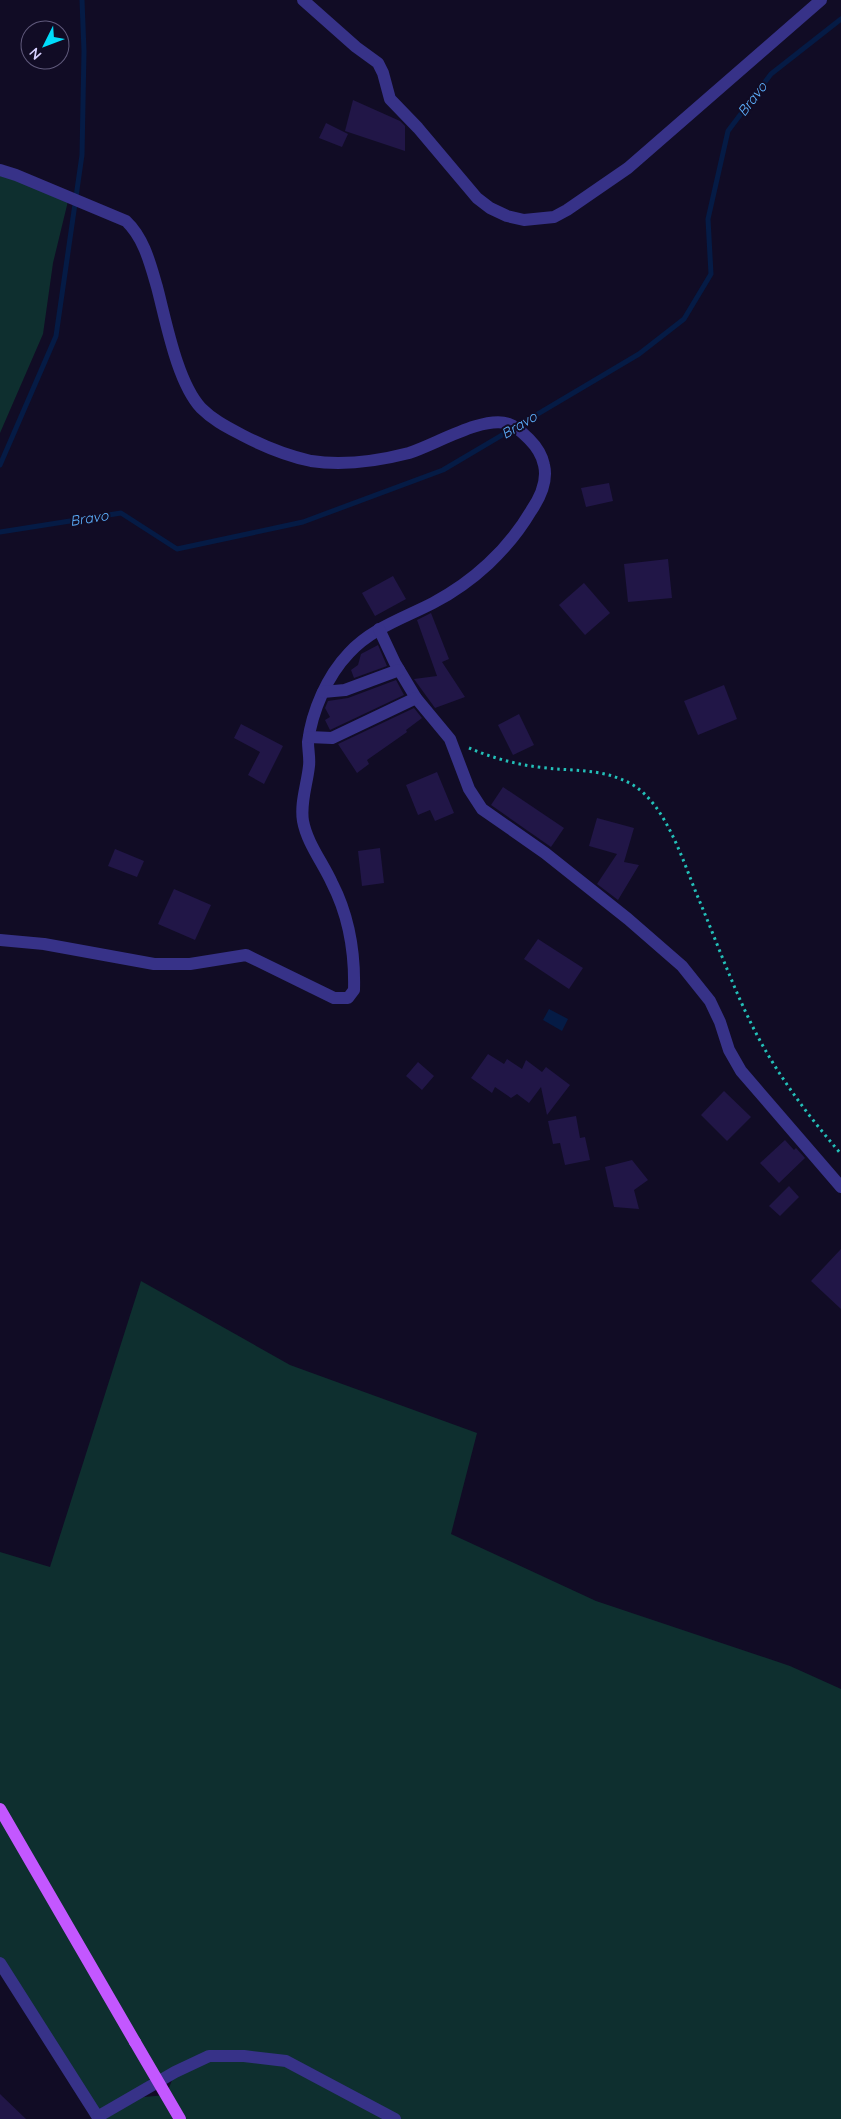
<svg xmlns="http://www.w3.org/2000/svg" width="841" height="2119" font-family="Quicksand,sans-serif">
<style>
.green{fill:#0e2f2f;fill-rule:evenodd}
.water{fill:#051b45}
.lines{fill:none;stroke-linecap:round;stroke-linejoin:round}
.stream{stroke:#051b45;stroke-width:5}
.building{fill:#211647}
.path{stroke:#23c0b9;stroke-width:3;stroke-dasharray:2.5 4;stroke-linecap:butt}
.minor{stroke:#373288;stroke-width:12}
.major{stroke:#c357ff;stroke-width:12}
.major-bridge{stroke:#c357ff;stroke-width:12}
.labels{text-anchor:middle;dominant-baseline:central;stroke-width:4;stroke-linejoin:round;paint-order:stroke}
.water-label{font-size:14px;font-style:italic;fill:#5eb2ff;stroke:#110c25}
</style>
<rect width="100%" height="100%" fill="#110c25"/>
<g class="green">
<path d="M0,170L69,197L53,263L43,334L0,433Z"/>
<path d="M141,1281L290,1365L477,1433L451,1534L596,1601L790,1666L841,1689V2119H99L0,1963V1552L50,1567ZM175,2073L166,2095L133,2098L154,2074Z"/>
</g>
<path class="water" d="M549,1009L568,1019L562,1031L543,1020Z"/>
<g class="lines">
<g class="stream">
<path d="M0,465L56,336L82,155L84,51L82,0"/>
<path d="M0,532L121,513L177,549L303,522L443,470L639,354L684,319L711,274L708,219L728,131L771,74L841,19"/>
</g>
</g>
<g class="building">
<path d="M353,100L400,121L405,126V151L345,131Z"/>
<path d="M326,123L348,134L342,147L319,138Z"/>
<path d="M609,483L613,501L586,507L581,488Z"/>
<path d="M668,559L672,598L628,602L624,564Z"/>
<path d="M393,576L406,599L375,616L362,593Z"/>
<path d="M584,583L610,613L585,635L559,605Z"/>
<path d="M431,613L449,659L442,662L465,697L435,708L414,679L437,676L417,620Z"/>
<path d="M378,645L387,666L354,678L351,670L358,665L361,654Z"/>
<path d="M396,680L404,695L330,730L325,720L330,717L325,708L328,701L348,698Z"/>
<path d="M724,685L737,719L698,735L684,701Z"/>
<path d="M414,708L422,718L406,730L407,732L367,760L369,764L357,773L338,744Z"/>
<path d="M519,714L534,745L513,755L498,725Z"/>
<path d="M241,724L283,746L264,784L248,775L260,752L234,738Z"/>
<path d="M437,772L454,813L435,821L430,810L418,815L406,785Z"/>
<path d="M503,787L564,828L551,847L491,805Z"/>
<path d="M597,818L634,828L624,862L639,865L618,900L597,884L617,854L589,846Z"/>
<path d="M380,848L384,883L362,886L358,851Z"/>
<path d="M115,849L144,861L137,877L108,866Z"/>
<path d="M174,889L211,905L195,940L158,924Z"/>
<path d="M538,939L583,968L569,989L524,959Z"/>
<path d="M488,1054L504,1064L507,1059L522,1069L526,1060L542,1072L546,1067L570,1085L547,1115L541,1087L529,1103L517,1094L511,1098L495,1087L492,1093L471,1078Z"/>
<path d="M418,1062L434,1076L422,1090L406,1076Z"/>
<path d="M724,1091L751,1117L727,1141L701,1115Z"/>
<path d="M576,1116L580,1138L585,1137L590,1160L565,1165L560,1143L553,1144L548,1121Z"/>
<path d="M785,1140L794,1150L796,1148L805,1158L779,1183L760,1163Z"/>
<path d="M632,1160L648,1180L634,1190L639,1209L614,1207L605,1167Z"/>
<path d="M789,1186L799,1197L780,1216L769,1206Z"/>
<path d="M841,1249V1309L811,1281Z"/>
<path d="M0,2094L26,2119H0Z"/>
</g>
<g class="lines">
<path class="path" d="M469,748C490,757 514,764 538,767C572,772 602,767 633,785C666,805 683,861 697,895C714,935 729,977 748,1017C772,1068 805,1112 841,1154"/>
<g class="minor">
<path d="M303,0L356,47L378,63L383,73L390,99L418,128L477,198L490,208L507,216L524,220L554,217L567,210L628,168L821,0"/>
<path d="M0,170L16,175L126,221C144,238 150,263 157,287C166,321 177,382 201,408C213,420 227,427 242,435C263,446 288,456 311,461C343,466 378,461 409,453C435,445 483,415 509,424C516,426 524,434 529,439C536,446 542,455 544,465C548,482 540,498 531,511C508,550 473,582 433,603C404,618 372,628 349,653C327,676 312,711 308,742C308,750 310,758 309,766C307,785 300,803 303,821C307,843 323,863 332,883C349,916 355,953 354,990L348,998H334L246,955L190,964H154L44,944L0,940"/>
<path d="M379,629L395,663L416,698L450,739L469,789L482,809L545,853L628,919L682,966L710,1001L720,1022L729,1050L741,1071L841,1187"/>
<path d="M323,692L345,690L399,670"/>
<path d="M309,737L332,738L416,698"/>
<path d="M0,1963L99,2119"/>
<path d="M99,2116L175,2072L209,2056H244L286,2061L395,2119"/>
</g>
<path class="major" d="M0,1809L135,2042"/>
<path class="major-bridge" d="M135,2042L180,2119"/>
</g>
<g class="labels">
<g class="water-label">
<text transform="translate(752 99) rotate(-53)">Bravo</text>
<text transform="translate(519 425) rotate(-31)">Bravo</text>
<text transform="translate(89 518) rotate(-9)">Bravo</text>
</g>
</g>
<g transform="translate(45 45) rotate(228)"><circle r="24" fill="#110c25" stroke="#605a7c"/>
<path d="M0-4L9 19L0 12L-9 19Z" fill="#00ddfb"/>
<text y="-8" font-size="14" font-weight="bold" text-anchor="middle" fill="#d6d0ff">N</text>
</g>
</svg>
